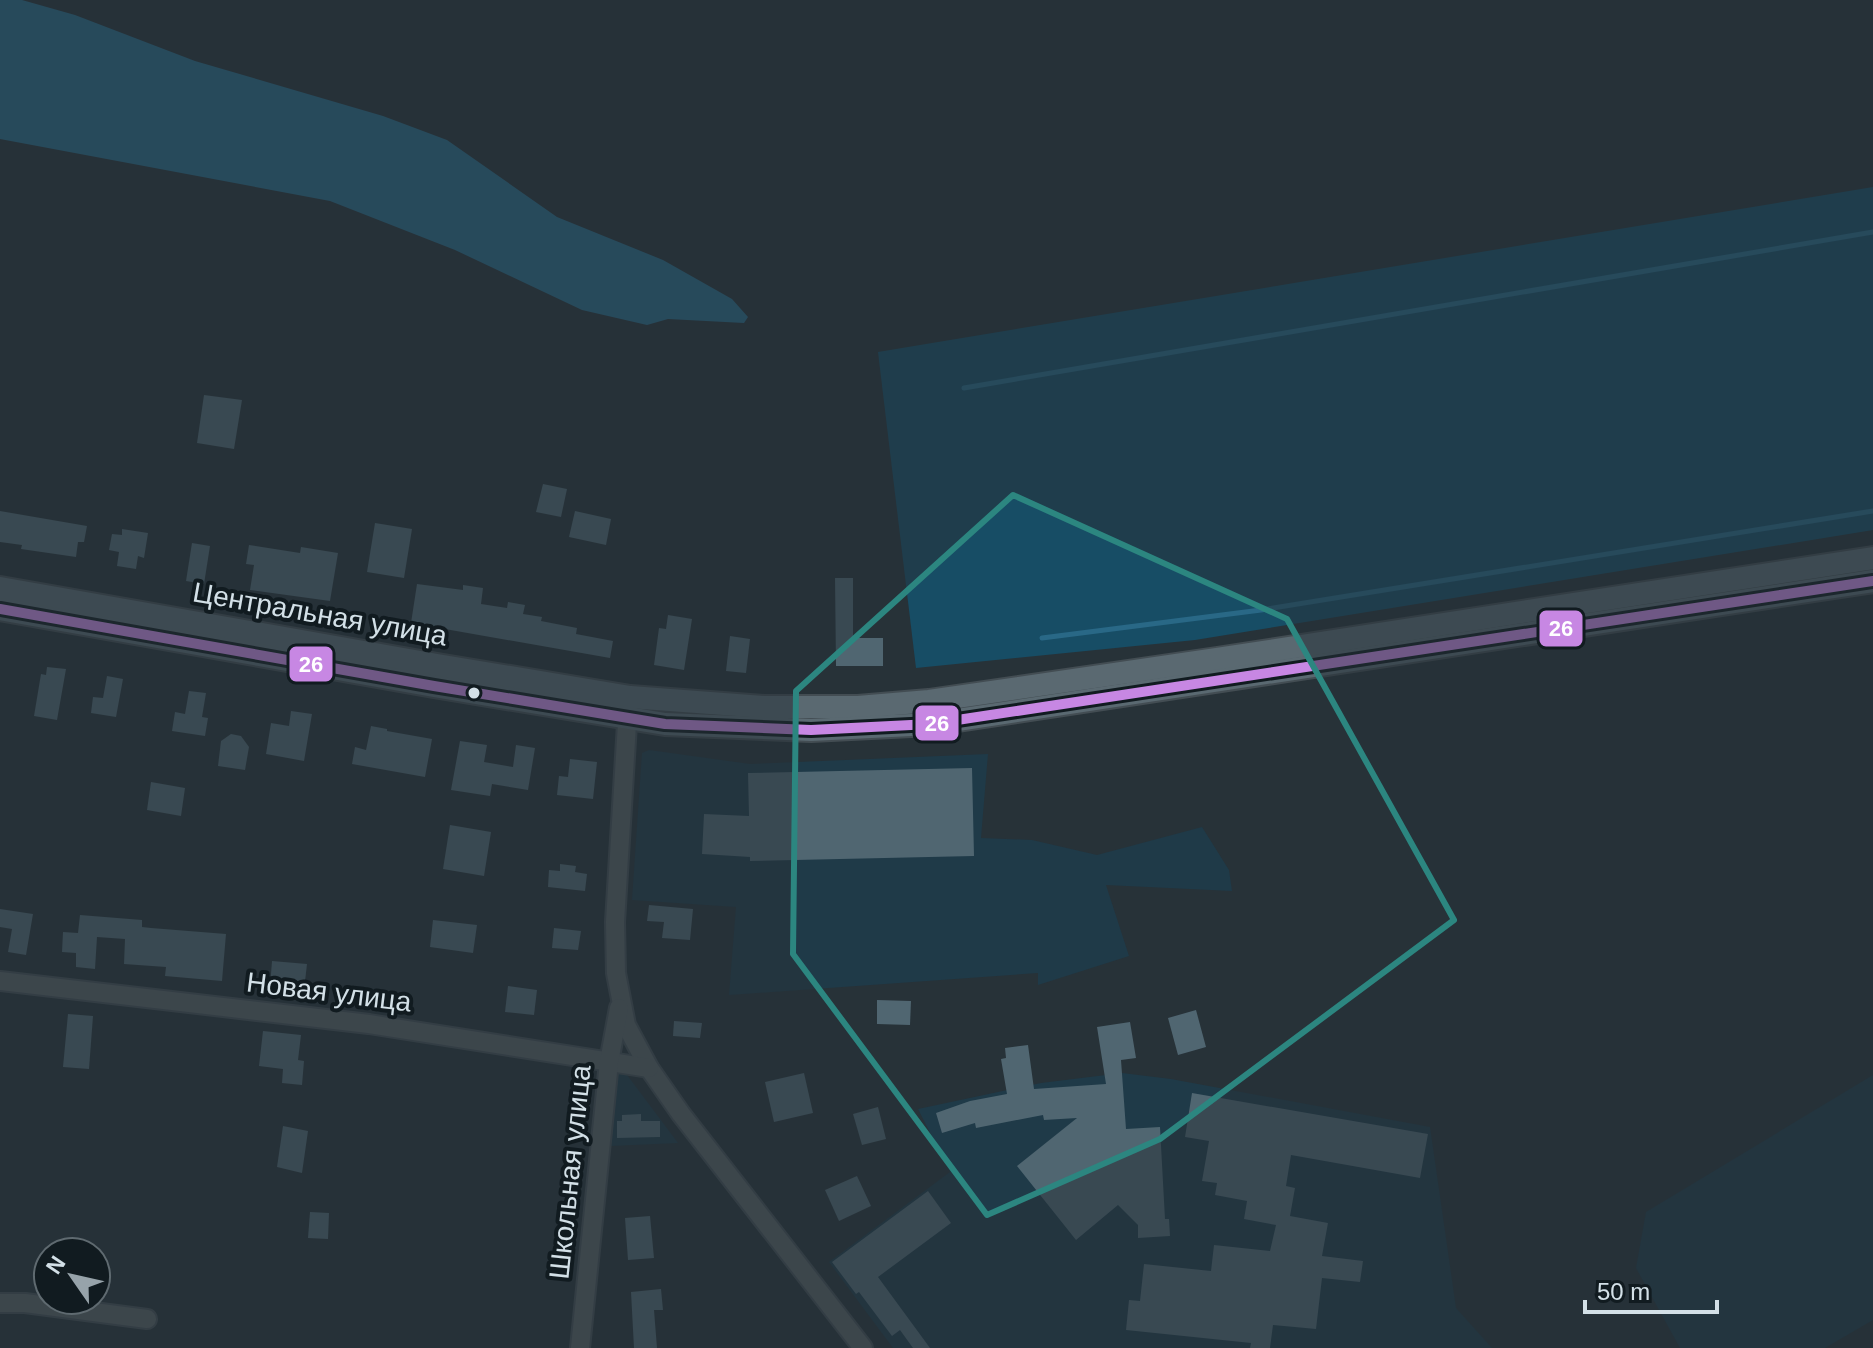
<svg xmlns="http://www.w3.org/2000/svg" width="1873" height="1348" font-family="Arial,sans-serif">
<style>
.built{fill:#1f3a48}
.green{fill:#174d65}
.water{fill:#296886}
.lines{fill:none;stroke-linecap:round;stroke-linejoin:round}
.stream{stroke:#296886;stroke-width:5}
.building{fill:#506671}
.minor-casing{stroke:#434d53;stroke-width:22}
.major-casing{stroke:#434d53;stroke-width:26}
.minor{stroke:#575f63;stroke-width:18}
.major{stroke:#5a6971;stroke-width:22}
.bus-1-casing{stroke:#111b20;stroke-width:16}
.bus-1{stroke:#c787e3;stroke-width:10}
.marked{fill:none;stroke:#2c8680;stroke-width:6;stroke-linejoin:round}
.bus-dot{fill:#d3e0e7;stroke:#111b20;stroke-width:3}
.labels{text-anchor:middle;dominant-baseline:central;stroke-width:8;stroke-linejoin:round;paint-order:stroke}
.street-label{font-size:28px;fill:#d3e0e7;stroke:#111b20}
.line-badge{stroke:#111b20;stroke-width:3}
.badge-label{font-size:22px;text-anchor:middle;font-weight:bold;fill:#fff}
</style>
<rect width="100%" height="100%" fill="#273238"/>
<g class="built">
<path d="M649,750L750,764L988,754L981,838L1032,840L1097,855L1202,827L1229,870L1232,891L1106,885L1129,956L1038,985V973L729,995L736,907L632,900L642,753Z"/>
<path d="M615,1070L624,1071L678,1143L610,1146Z"/>
<path d="M1122,1073L1171,1079L1430,1127L1456,1308L1492,1348H893L829,1262L950,1172L918,1109L1041,1083Z"/>
<path d="M1873,1075V1320L1825,1348H1680L1636,1268L1646,1212Z"/>
</g>
<path class="green" d="M1873,187V530L1195,640L916,668L878,352Z"/>
<path class="water" d="M0,0H22L75,15L195,61L383,116L447,140L557,217L663,260L732,299L748,317L744,323L668,319L647,325L582,310L455,250L330,201L0,139Z"/>
<g class="lines">
<g class="stream">
<path d="M964,388L1873,232"/>
<path d="M1042,638L1261,610L1873,511"/>
</g>
</g>
<g class="building">
<path d="M204,395L242,400L234,449L197,443Z"/>
<path d="M543,484L567,489L561,517L536,512Z"/>
<path d="M0,511L87,526L84,542H78L76,557L21,549L22,545L0,542Z"/>
<path d="M575,511L611,519L606,545L569,537Z"/>
<path d="M375,523L412,529L404,578L367,572Z"/>
<path d="M122,529L148,533L144,558L138,556L136,569L117,566L119,552L109,550L112,534L122,535Z"/>
<path d="M192,543L210,546L204,584L186,581Z"/>
<path d="M249,545L300,553L301,547L338,553L330,601L250,590L254,565L246,564Z"/>
<path d="M835,578H853V638H883V666H836Z"/>
<path d="M417,584L463,590V585L483,588L481,604L507,608L508,602L525,605L523,614L542,617L541,621L577,628L576,634L613,641L610,658L411,623Z"/>
<path d="M668,615L692,619L684,670L654,665L659,628L666,629Z"/>
<path d="M730,636L750,639L746,673L726,671Z"/>
<path d="M47,667L66,669L57,720L34,716L41,674L46,675Z"/>
<path d="M107,676L123,679L116,717L91,713L93,697L103,698Z"/>
<path d="M189,691L206,693L202,717L208,718L205,736L172,731L175,712L185,714Z"/>
<path d="M291,711L312,714L304,761L266,754L271,723L289,726Z"/>
<path d="M371,726L387,729V731L432,739L425,777L352,764L355,747L366,750Z"/>
<path d="M231,734L241,736L249,747L245,770L218,766L221,741Z"/>
<path d="M460,741L487,745L484,762L513,767L516,745L535,748L528,790L492,784L490,796L451,790Z"/>
<path d="M570,759L597,762L593,799L557,795L559,776L568,777Z"/>
<path d="M972,768L974,856L750,861V857L702,854L704,814L749,816L748,773Z"/>
<path d="M151,782L185,788L181,816L147,810Z"/>
<path d="M450,825L491,832L484,876L443,869Z"/>
<path d="M560,864L576,866L575,872L587,874L585,891L548,887L549,870L560,871Z"/>
<path d="M649,905L693,909L690,940L662,938L664,922L647,921Z"/>
<path d="M0,909L33,914L26,955L8,952L12,929L0,927Z"/>
<path d="M80,915L142,920V927L151,928L226,934L222,981L165,976L166,967L124,964L125,939L97,937L95,969L76,967V953L62,952L63,932L78,933Z"/>
<path d="M433,920L477,925L473,953L430,947Z"/>
<path d="M554,928L581,931L578,950L552,948Z"/>
<path d="M272,961L307,964L304,990L270,987Z"/>
<path d="M508,986L537,990L534,1015L505,1012Z"/>
<path d="M877,1000L911,1001L910,1025L877,1024Z"/>
<path d="M1196,1010L1206,1047L1178,1055L1168,1018Z"/>
<path d="M68,1014L93,1016L89,1069L63,1067Z"/>
<path d="M674,1021L702,1023L700,1038L673,1036Z"/>
<path d="M1130,1022L1136,1058L1121,1060L1126,1129L1160,1127L1165,1219H1169L1170,1236L1138,1238V1225L1118,1205L1076,1240L1017,1166L1077,1118L1044,1120L1043,1115L976,1128L975,1123L942,1133L936,1113L970,1101L1007,1094L1001,1059L1006,1058L1005,1048L1028,1045L1034,1089L1106,1084L1097,1027Z"/>
<path d="M263,1031L301,1035L298,1060L304,1061L302,1085L282,1083L283,1069L259,1066Z"/>
<path d="M804,1073L813,1113L774,1122L765,1082Z"/>
<path d="M1192,1093L1428,1134L1420,1178L1291,1155L1286,1186L1295,1188L1290,1216L1328,1223L1322,1256L1363,1261L1360,1282L1322,1278L1316,1329L1273,1325L1270,1348H1250L1251,1343L1126,1330L1129,1300L1140,1301L1144,1264L1211,1271L1214,1245L1270,1251L1276,1225L1244,1219L1247,1201L1215,1195L1217,1183L1202,1181L1209,1141L1185,1137Z"/>
<path d="M878,1107L886,1139L862,1145L853,1114Z"/>
<path d="M641,1114V1121H660V1137L617,1138V1121H622V1115Z"/>
<path d="M283,1126L308,1131L302,1173L277,1167Z"/>
<path d="M857,1176L871,1206L839,1221L825,1190Z"/>
<path d="M928,1191L951,1223L878,1277L930,1348H913L900,1330L892,1336L859,1292L856,1294L832,1262Z"/>
<path d="M310,1212L329,1213L328,1239L308,1238Z"/>
<path d="M650,1216L654,1258L628,1260L625,1218Z"/>
<path d="M661,1289L663,1310H654L657,1348H634L631,1292Z"/>
</g>
<g class="lines">
<defs>
<g id="minor">
<path d="M628,707L615,922L616,973L626,1025L649,1068L681,1114L863,1348"/>
<path d="M0,981L369,1024L649,1068"/>
<path d="M0,1303H25L147,1319"/>
<path d="M580,1348L609,1062L619,1008"/>
</g>
<g id="major">
<path d="M0,588L437,665L630,697L764,707H858L929,701L1217,659L1873,558"/>
<path d="M0,609L434,686L665,724L811,730L931,724L1873,581"/>
</g>
</defs>
<use href="#minor" class="minor-casing"/>
<use href="#major" class="major-casing"/>
<use href="#minor" class="minor"/>
<use href="#major" class="major"/>
<defs>
<path id="bus-1" d="M0,609L434,686L665,724L811,730L931,724L1873,581"/>
</defs>
<use href="#bus-1" class="bus-1-casing"/>
<use href="#bus-1" class="bus-1"/>
</g>
<path d="M0 0H1873V1348H0ZM1013,495L1287,619L1454,920L1160,1139L987,1215L793,954L796,691Z" fill="#273238" fill-opacity=".55" fill-rule="evenodd"/>
<path class="marked" d="M1013,495L1287,619L1454,920L1160,1139L987,1215L793,954L796,691Z"/>
<circle class="bus-dot" cx="474" cy="693" r="7"/>
<g class="labels">
<g class="street-label">
<text transform="translate(320 614) rotate(10)">Центральная улица</text>
<text transform="translate(329 992) rotate(7)">Новая улица</text>
<text transform="translate(570 1172) rotate(-84)">Школьная улица</text>
</g>
</g>
<g class="line-badge">
<rect x="1538" y="609" width="46" height="39" rx="8" fill="#c787e3"/>
<rect x="288" y="645" width="46" height="38" rx="8" fill="#c787e3"/>
<rect x="914" y="704" width="46" height="38" rx="8" fill="#c787e3"/>
</g>
<g class="badge-label">
<text x="1561" y="636">26</text>
<text x="311" y="672">26</text>
<text x="937" y="731">26</text>
</g>
<g transform="translate(72 1276) rotate(304)"><circle r="38" fill="#111b20" stroke="#5f6a70" stroke-width="2"/>
<path d="M0-6L14 30L0 20L-14 30Z" fill="#97a3aa"/>
<text y="-12" font-size="22" font-weight="bold" text-anchor="middle" fill="#d3e0e7">N</text>
</g>
<path d="M1585 1300v12h132v-12" fill="none" stroke="#d3e0e7" stroke-width="4"/>
<text x="1597" y="1300" font-size="24" fill="#d3e0e7" stroke="#111b20" stroke-width="6" paint-order="stroke">50 m</text>
</svg>
